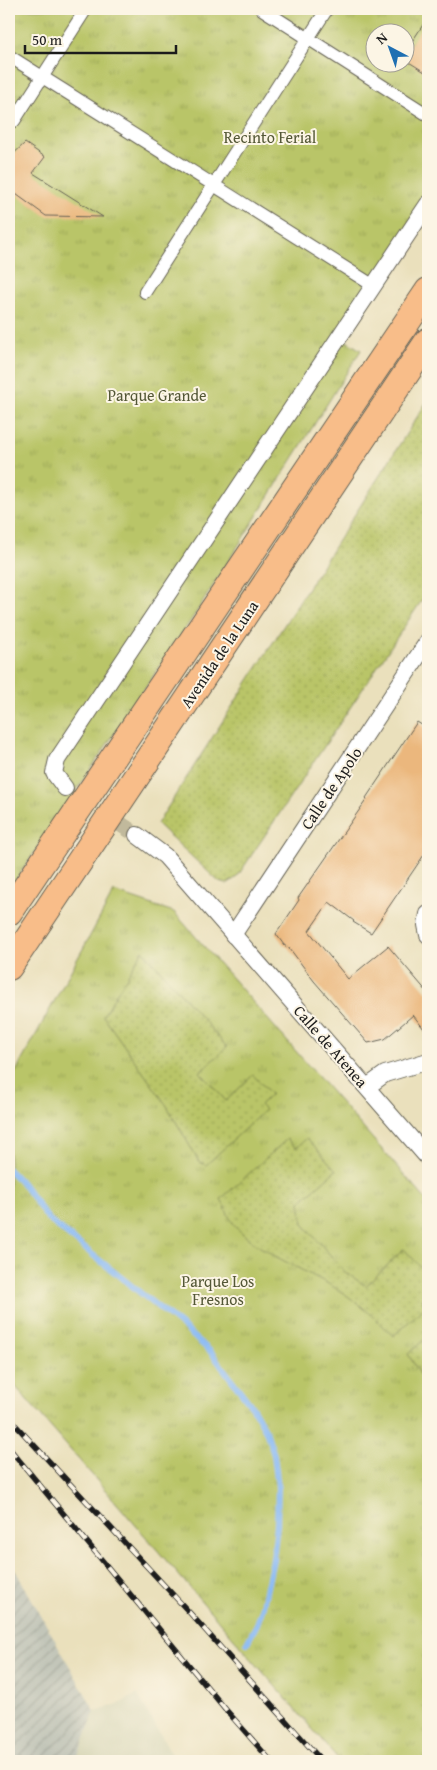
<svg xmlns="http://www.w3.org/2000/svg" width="437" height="1770" font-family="'Gentium Book Plus',serif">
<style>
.built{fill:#d6d5b5}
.industrial{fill:url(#industrial-furrows)}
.park{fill:url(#park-tufts);stroke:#6a7042;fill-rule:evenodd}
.garden{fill:url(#garden-dots);stroke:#6a7042}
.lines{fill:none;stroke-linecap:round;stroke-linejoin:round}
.stream{stroke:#88b9f4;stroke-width:6}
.building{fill:#ebb77d}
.minor-tunnel{stroke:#c1b99c;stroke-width:16;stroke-dasharray:16 8;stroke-linecap:butt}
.pedestrian-casing{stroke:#646154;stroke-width:14}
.minor-casing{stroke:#646154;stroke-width:18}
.primary-casing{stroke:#646154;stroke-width:28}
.pedestrian{stroke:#fff;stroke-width:12}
.minor{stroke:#fff;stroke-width:16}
.primary{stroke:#f8bd89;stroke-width:26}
.rail-casing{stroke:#1c1c1c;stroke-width:5.5}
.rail{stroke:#fcf5e5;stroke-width:4;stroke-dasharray:11;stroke-linecap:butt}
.labels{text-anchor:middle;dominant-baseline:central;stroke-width:4;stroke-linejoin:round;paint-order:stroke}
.park-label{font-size:16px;fill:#535736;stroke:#fcf5e5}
.street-label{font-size:16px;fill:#1c1c1c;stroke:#fcf5e5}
</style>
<defs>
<pattern id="industrial-furrows" width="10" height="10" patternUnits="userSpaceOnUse" patternTransform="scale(1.25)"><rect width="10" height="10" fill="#c3c6b9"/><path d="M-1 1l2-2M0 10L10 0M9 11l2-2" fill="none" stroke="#a7aa9e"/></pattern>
<pattern id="park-tufts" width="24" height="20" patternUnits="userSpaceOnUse" patternTransform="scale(1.25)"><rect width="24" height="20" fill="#b9c567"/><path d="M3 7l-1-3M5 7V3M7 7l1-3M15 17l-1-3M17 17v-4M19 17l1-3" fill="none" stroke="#9ea959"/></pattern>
<pattern id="garden-dots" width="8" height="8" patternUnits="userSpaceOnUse" patternTransform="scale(1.25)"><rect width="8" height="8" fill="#b9c567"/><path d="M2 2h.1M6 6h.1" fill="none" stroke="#9ea959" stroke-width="1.8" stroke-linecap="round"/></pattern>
</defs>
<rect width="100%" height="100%" fill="#fcf5e5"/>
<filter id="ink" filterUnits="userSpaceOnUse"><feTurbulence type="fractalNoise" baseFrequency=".02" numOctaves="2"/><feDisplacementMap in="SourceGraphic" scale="10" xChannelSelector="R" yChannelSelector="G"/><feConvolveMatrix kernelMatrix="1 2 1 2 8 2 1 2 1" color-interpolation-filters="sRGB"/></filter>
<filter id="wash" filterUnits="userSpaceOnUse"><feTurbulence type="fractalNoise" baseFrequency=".0096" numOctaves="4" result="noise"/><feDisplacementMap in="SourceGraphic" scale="20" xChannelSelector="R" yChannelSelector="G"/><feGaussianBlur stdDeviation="1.12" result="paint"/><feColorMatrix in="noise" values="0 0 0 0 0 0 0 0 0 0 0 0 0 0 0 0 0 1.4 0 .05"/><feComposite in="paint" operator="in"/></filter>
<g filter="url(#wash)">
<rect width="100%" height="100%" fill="#eae0bc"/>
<path class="built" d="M137,1694L176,1761H76L95,1711L121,1703Z"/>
<path class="industrial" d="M9,1559L95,1711L76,1761H9Z"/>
<g class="park">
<path d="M9,9H428V204L340,337L361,350L199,608L9,890ZM374,32H404V62H374Z"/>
<path d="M114,892L174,912L428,1202V1761H340L9,1379V1084Z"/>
</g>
<g class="garden">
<path d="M428,400V591L237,877L227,884L219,882L157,824Z"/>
<path d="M143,950L227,1047L200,1072L226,1101L253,1075L271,1094L260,1105L265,1110L206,1165L199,1162L167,1106L103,1016Z"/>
<path d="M307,1138L336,1170L300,1202L303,1224L345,1272L366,1286L404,1249L428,1275V1292L421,1299L426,1306L393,1336C376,1318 358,1302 337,1289C308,1271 252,1250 233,1223C228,1216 225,1207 221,1199L287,1139L296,1148Z"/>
<path d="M428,1336V1395L418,1371L408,1354Z"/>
</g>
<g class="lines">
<path class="stream" d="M9,1170L23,1184L48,1219L183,1327L211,1352L253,1408L266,1431L274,1455L278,1487L277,1525L273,1559L262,1610L257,1624L247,1643"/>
</g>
<g id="blocks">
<g class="building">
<path d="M428,17V74L404,59V54Z"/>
<path d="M25,143L45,157L33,173L103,217L46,216L9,189V158Z"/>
<path d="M417,722L428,729V849L371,933L353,922L354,921L329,902L309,931L348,979L388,946L428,993V1034L413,1015L385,1039L368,1043L314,981L290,949L284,945L276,934L299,900L298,898L367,799L366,798Z"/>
</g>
</g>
</g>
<g filter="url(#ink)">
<use href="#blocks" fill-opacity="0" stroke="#646154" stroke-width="1"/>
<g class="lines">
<path class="minor-tunnel" d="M78,796L137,835"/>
<defs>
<g id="pedestrian">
<path d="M262,9L428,115"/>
<path d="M9,56L374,286"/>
<path d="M14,121L86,9"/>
<path d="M145,292L327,9"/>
</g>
<g id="minor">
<path d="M65,788L54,773L57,760L428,204"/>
<path d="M137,835L165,856L428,1158"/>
<path d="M428,914L426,925L428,935"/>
<path d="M233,935L428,641"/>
<path d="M367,1087L385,1074L428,1061"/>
</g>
<g id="primary">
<path d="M9,912L428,291"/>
<path d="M9,967L428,341"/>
</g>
</defs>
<use href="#pedestrian" class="pedestrian-casing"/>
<use href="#minor" class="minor-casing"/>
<use href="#primary" class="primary-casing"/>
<use href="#pedestrian" class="pedestrian"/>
<use href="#minor" class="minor"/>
<use href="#primary" class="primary"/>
<defs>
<g id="rail">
<path d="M9,1418L189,1612L322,1761"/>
<path d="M9,1448L227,1711L271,1761"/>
</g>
</defs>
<use href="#rail" class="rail-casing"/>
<use href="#rail" class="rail"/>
</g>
</g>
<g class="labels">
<g class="park-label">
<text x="270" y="137">Recinto Ferial</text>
<text x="157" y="395">Parque Grande</text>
<text x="218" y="1281">Parque Los<tspan x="218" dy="18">Fresnos</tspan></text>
</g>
<g class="street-label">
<text transform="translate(219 654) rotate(-56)">Avenida de la Luna</text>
<text transform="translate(331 788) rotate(-56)">Calle de Apolo</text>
<text transform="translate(331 1046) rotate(49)">Calle de Atenea</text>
</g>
</g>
<rect width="437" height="1770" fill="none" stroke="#fcf5e5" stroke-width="30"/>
<g transform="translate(390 48) rotate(319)"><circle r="24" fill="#fcf5e5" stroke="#a29e95"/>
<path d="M0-4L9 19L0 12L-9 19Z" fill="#1f6fb2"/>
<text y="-8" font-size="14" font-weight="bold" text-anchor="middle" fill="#1c1c1c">N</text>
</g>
<path d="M25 45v8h151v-8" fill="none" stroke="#1c1c1c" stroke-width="2.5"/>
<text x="32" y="45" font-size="15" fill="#1c1c1c" stroke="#fcf5e5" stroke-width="4" paint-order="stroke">50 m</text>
</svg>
